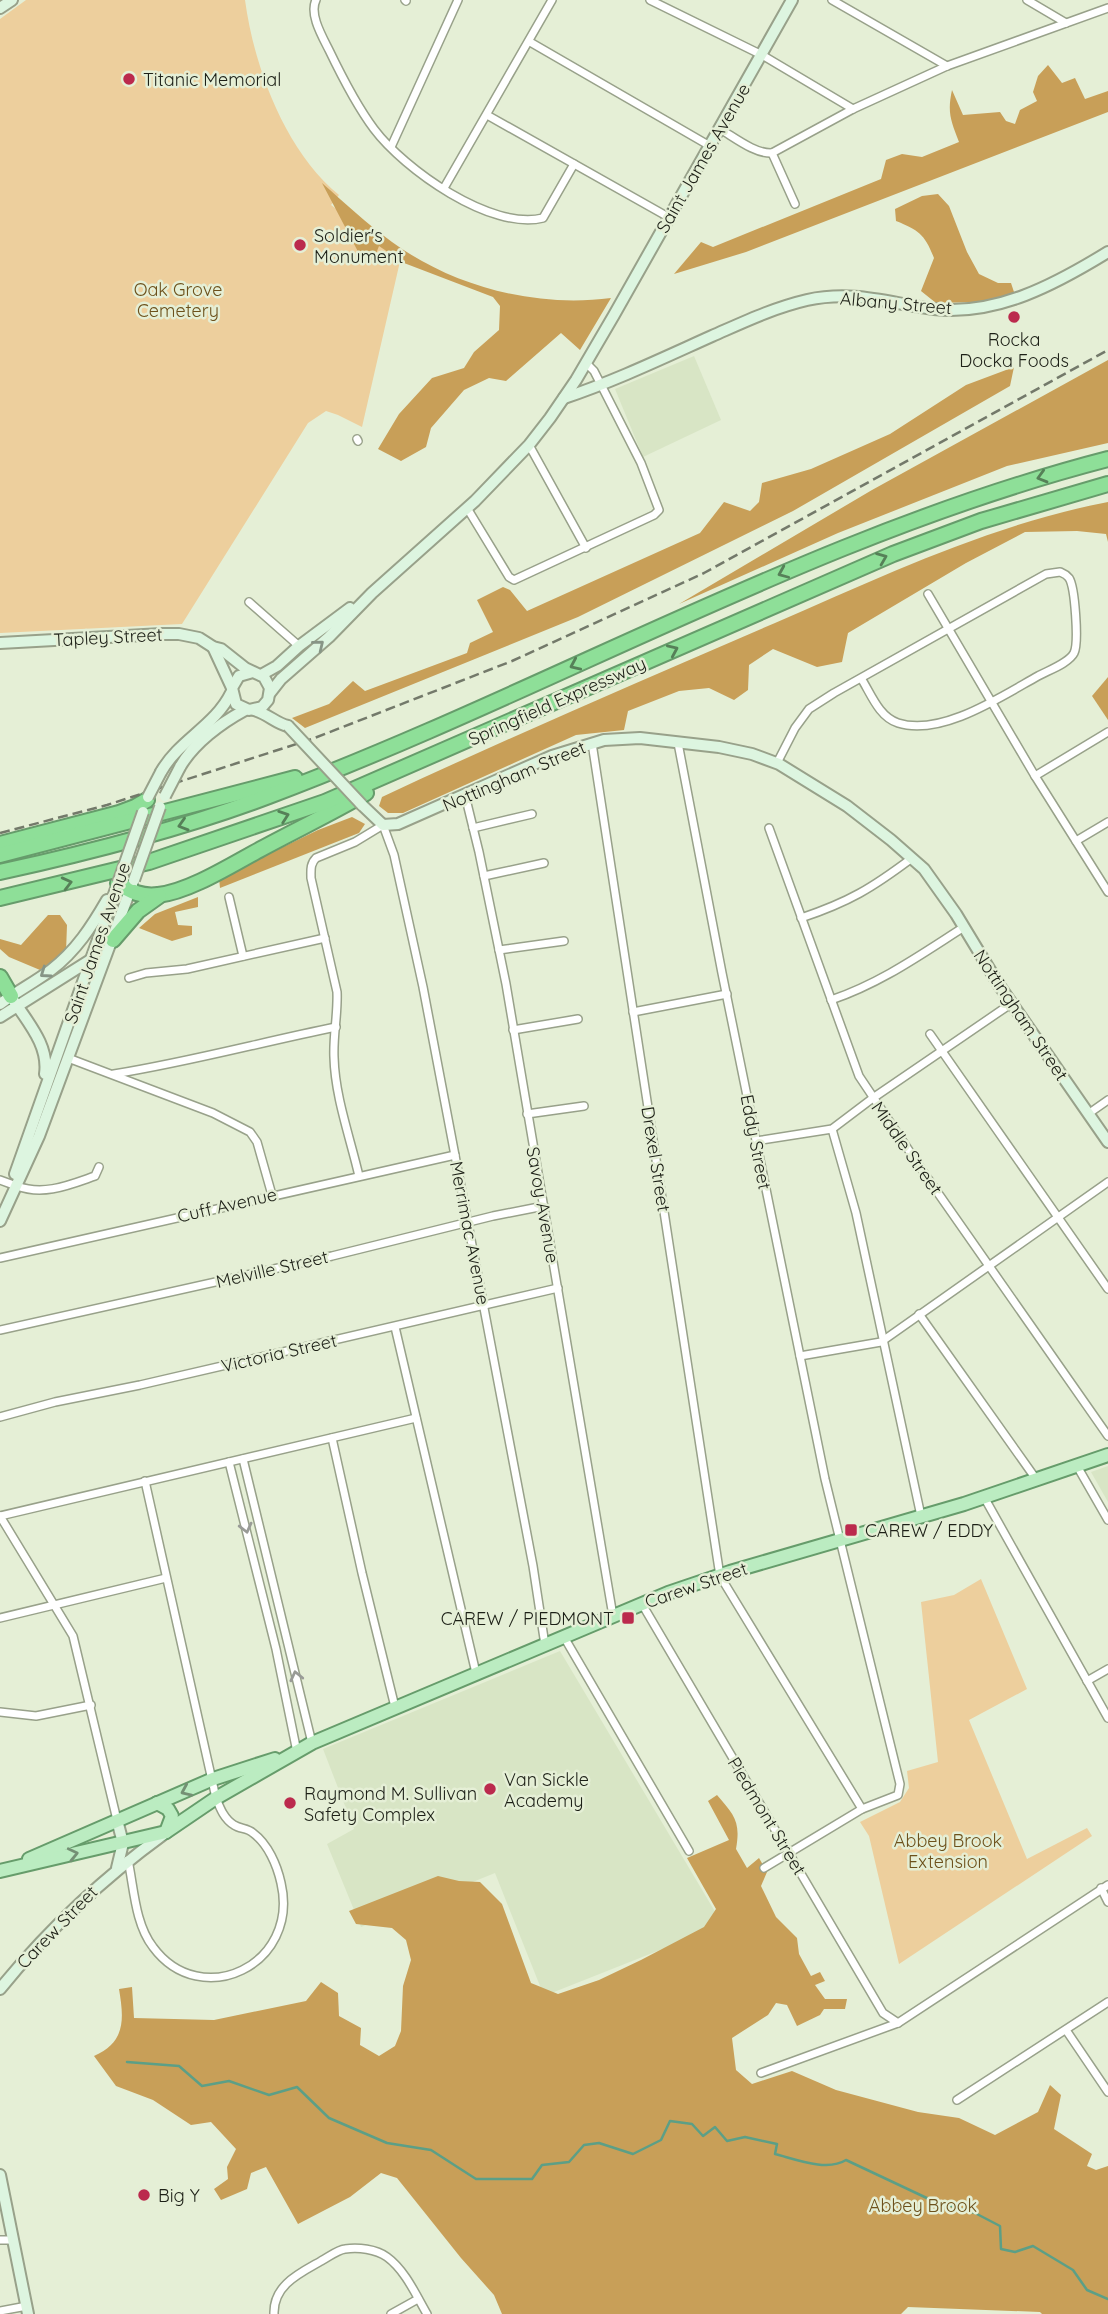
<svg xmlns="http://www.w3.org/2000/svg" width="1108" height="2314" font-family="Quicksand,sans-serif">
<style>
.built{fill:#d8e5c5}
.green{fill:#edcf9d}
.forest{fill:#c89f58}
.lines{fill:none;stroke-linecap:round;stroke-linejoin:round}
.stream{stroke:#5c9f86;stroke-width:2.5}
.street-casing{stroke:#98a18a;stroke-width:10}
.secondary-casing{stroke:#98a18a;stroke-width:14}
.primary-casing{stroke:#669c6b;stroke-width:16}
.highway-casing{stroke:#669c6b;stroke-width:18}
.street{stroke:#fff;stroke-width:7}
.secondary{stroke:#ddf5e0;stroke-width:10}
.primary{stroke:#bbecc1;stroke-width:12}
.highway{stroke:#8edf98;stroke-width:14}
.rail{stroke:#73796a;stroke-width:2.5;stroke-dasharray:10 5;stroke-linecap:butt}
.secondary-bridge-casing{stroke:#98a18a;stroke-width:14;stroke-linecap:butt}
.secondary-bridge{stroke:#ddf5e0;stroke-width:10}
.oneway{stroke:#568058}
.oneway2{stroke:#879586}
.oneway3{stroke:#999b97}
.oneway4{stroke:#749074}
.poi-dot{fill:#bb2a4d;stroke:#e5efd6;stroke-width:2.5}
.labels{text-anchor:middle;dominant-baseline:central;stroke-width:5;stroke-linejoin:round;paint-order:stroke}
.poi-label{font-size:18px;fill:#1d2017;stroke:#e5efd6;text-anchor:start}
.street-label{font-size:18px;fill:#1d2017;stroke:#e5efd6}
.park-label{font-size:18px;fill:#6d511b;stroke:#e5efd6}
</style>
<rect width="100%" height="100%" fill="#e5efd6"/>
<g class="built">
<path d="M694,356L721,420L643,457L615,389Z"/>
<path d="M1108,1466V1502L1091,1472Z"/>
<path d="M560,1651L723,1925L544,1996L495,1873L361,1927L327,1844L354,1829L323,1749Z"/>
</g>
<g class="green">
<path d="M26,0H245C254,67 285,151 339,195L331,205L401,257L362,427L338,415L326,411L308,423L182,624L0,633V19Z"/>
<path d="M981,1579L1027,1689L969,1720L1027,1859L1087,1828L1092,1836L899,1964L869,1836L860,1822L900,1802L909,1788L907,1771L938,1762L921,1602L954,1595Z"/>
</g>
<g class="forest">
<path d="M1048,65L1062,83L1075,78L1085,99L1108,91V112L746,252L674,274L701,242L713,247L881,179L886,160L902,154L922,157L959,142C951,121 947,113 952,90L963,115L1000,112L1006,121L1015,124L1020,110L1037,101L1033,92L1038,76Z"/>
<path d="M322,183C345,203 367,224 392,242C454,287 536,308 611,298L580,350L561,333L506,381L489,378L464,390L431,428L426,447L401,461L378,449L399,414L432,378L464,368L474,352L499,330L500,306L493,297L404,263L379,246L374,259L364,263Z"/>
<path d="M938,194L949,206L967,252L979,274L998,283H1011L1015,295L976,302L936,303L921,291L934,258C925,235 919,230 896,221L895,209L922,196Z"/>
<path d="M1108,360V443L1007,466L838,533L679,604L872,490Z"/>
<path d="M1014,367L1010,386L793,511L578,617L305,728L292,718L329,704L353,681L365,691L467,653L470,643L493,632L477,600L503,587L510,590L527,611L700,533L724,502L750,511L759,502L762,483L811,469L890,434L966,385Z"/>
<path d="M1108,502V542L1106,534L1077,531L1025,532L966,563L848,633L842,662L817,667L773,649L749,665L748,690L734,700L709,688L679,691L628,711L624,730L576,735L403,813H388L379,806L382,797C512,736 643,680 775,623C883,576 992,524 1108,502Z"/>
<path d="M1108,677V720L1092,696Z"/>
<path d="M352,817L365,824L359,833L220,888L219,878L318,830Z"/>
<path d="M198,897V907L175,912L178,925L192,926V935L172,941L139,928L155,914Z"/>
<path d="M48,915H60L67,925L66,952L40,970L9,957L0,949V939L21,945Z"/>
<path d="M717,1795C734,1815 741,1821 736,1849L747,1868L759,1858L767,1872L761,1886L776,1917L797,1938L799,1954L811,1976L820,1972L825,1981L815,1985L825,1999H847L845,2009H824L820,2015L797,2026L787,2005L776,2003L768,2015L732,2038L736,2070L752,2084L792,2071L836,2090L918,2112L959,2118L995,2135L1038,2112L1050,2085L1061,2095L1054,2129L1092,2154L1087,2166L1096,2170L1108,2166V2314H1042L1040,2312L908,2307L901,2314H502L494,2295L461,2258L397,2178L381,2173L350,2197L298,2224L266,2167L251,2173L247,2189L221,2200L214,2189L228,2179L227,2167L236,2149L211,2122L191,2125L153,2100L116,2086L94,2056C126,2042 124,2019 119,1989L132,1987L134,2018L214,2020L306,2001L321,1982L338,1993L339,2016L361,2028L360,2045L379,2056L395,2046L401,2031L403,1986L411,1960L406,1940L392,1928L356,1924L349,1911L438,1876L459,1881L480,1882L502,1904L531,1983L558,1994L599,1980L641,1960L704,1927L716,1909L687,1858L729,1840L708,1801Z"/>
</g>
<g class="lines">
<path class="stream" d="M127,2062L179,2066L202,2086L229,2081L269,2095L297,2087L329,2118L387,2143L431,2150L476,2179H532L542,2165L569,2162L584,2145L599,2143L633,2154L661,2140L670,2121L692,2124L703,2136L715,2127L727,2141L745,2137L777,2144L775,2154C795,2159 827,2172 846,2160L931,2200L975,2213L1000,2226L1001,2249L1015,2252L1033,2246L1073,2270L1087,2290L1108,2299"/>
<defs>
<g id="street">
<path d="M316,0C309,14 322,36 329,50C342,77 356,105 374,129C404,169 491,231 543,218L574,164"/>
<path d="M405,0L406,1"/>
<path d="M650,0L762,55L853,109"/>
<path d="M832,0L947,66"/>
<path d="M1027,0L1066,23"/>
<path d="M530,42L710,146"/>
<path d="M487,115L670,218"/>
<path d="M720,129C734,137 755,154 772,153L853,109L947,66L1108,8"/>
<path d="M391,147L458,0"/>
<path d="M772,153L795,204"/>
<path d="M444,188L552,0"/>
<path d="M357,439L358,441"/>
<path d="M529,445L586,548"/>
<path d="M467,508L509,577L514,580L654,515L659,510L641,463L594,371L586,363"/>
<path d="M928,594L1035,776L1108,892"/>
<path d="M249,602L299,646"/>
<path d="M592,743L720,1576L862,1809"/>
<path d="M678,743L722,973L825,1479L900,1784L898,1795L862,1809L764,1868"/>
<path d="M777,763L795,728L809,709L834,693L1046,574L1060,572C1065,574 1066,574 1069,578C1075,587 1079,643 1074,653C1069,663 1049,670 1038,676C1002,696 941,737 898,723C879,717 871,694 861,678"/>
<path d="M1035,776L1108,732"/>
<path d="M465,795L479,852L506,984L613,1616"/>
<path d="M473,828L532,814"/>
<path d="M769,828L859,1076L924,1173L1108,1436"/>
<path d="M1076,841L1108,822"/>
<path d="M484,876L544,863"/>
<path d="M229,897L243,956"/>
<path d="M801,918C849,902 872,888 912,858"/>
<path d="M499,950L564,941"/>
<path d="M129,978L146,973L187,969L325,938"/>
<path d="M831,1000C881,983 920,955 964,927"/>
<path d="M633,1012L727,994"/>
<path d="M513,1030L578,1019"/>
<path d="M930,1034L1108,1289"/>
<path d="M68,1058L213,1113L250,1132L257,1142L272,1195"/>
<path d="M114,1074C189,1062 262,1042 336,1027"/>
<path d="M527,1114L584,1106"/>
<path d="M1088,1114L1108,1100"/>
<path d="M832,1129L856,1213L921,1516"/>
<path d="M756,1141L832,1129L873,1098L1012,1003"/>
<path d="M359,1176C350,1137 335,1097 334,1057C333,1035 338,1014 337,992L311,878C311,870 310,864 316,858L355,842L383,825L394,855L423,987L533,1566L545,1645"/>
<path d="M0,1180L11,1184"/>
<path d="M17,1186C44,1196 69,1185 95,1176L99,1167"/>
<path d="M0,1258L455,1155"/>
<path d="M919,1314L1036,1479"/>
<path d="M395,1327L476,1673"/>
<path d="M0,1330L332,1256L493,1216L544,1206"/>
<path d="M800,1356L881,1342L1108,1182"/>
<path d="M0,1417L55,1402L140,1385L558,1288"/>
<path d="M332,1438L362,1573L395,1707"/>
<path d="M243,1459L312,1743"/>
<path d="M229,1462L276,1649L297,1752"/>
<path d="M1077,1466L1108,1520"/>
<path d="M984,1497L1108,1718"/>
<path d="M0,1516L416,1418"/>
<path d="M0,1516L73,1636L117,1820"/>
<path d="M642,1604L883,2013L898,2023"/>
<path d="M0,1618L166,1578"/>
<path d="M564,1637L689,1851"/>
<path d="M1087,1681L1108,1669"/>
<path d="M0,1712L36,1716L91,1705"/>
<path d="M128,1860C134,1888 135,1924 153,1947C201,2012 300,1965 281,1883C277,1865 268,1844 253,1833C248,1828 240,1829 234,1825C224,1819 220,1808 216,1798L145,1481"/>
<path d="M1101,1888L1108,1902"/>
<path d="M1066,2030L1108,2092"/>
<path d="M761,2073L898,2023L1108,1885"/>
<path d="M957,2100L1108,2002"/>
<path d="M0,2240H13"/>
<path d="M0,2311L27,2306"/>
<path d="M274,2314C273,2285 300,2273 321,2261C329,2257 337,2250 345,2249C358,2247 376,2249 387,2257C405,2270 416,2295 427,2314"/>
<path d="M391,2314L418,2299"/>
</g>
<g id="secondary">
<path d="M0,8L12,0"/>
<path d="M564,398C615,381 663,358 712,336C744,322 773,308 807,300C854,290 888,303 934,309C997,316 1056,284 1108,252"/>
<path d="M0,643L162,634H179L199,638L213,647L221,649L245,668L264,677L270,688L268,700L262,707L249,710L236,704L232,688L239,676L253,672"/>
<path d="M213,647L232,688"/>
<path d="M261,675L277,666L299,646L350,608"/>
<path d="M270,693L281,679L329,637L372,593L475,501L529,445L550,418L576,380L614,315L792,0"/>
<path d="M254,710C268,714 277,724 288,726"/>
<path d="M180,767C194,743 221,723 245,710"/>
<path d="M161,772C179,740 215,726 231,693"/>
<path d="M362,805L383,825L398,824L552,756L604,740L640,738L719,747L752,754L779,764L847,806L891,840L924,869L956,914L999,985L1108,1142"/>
<path d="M14,1001C29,1024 49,1046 45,1074"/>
<path d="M0,1004C16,992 35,982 51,970C76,951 92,926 107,900"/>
<path d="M0,1017L92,959"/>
<path d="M15,1174L118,883"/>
<path d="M0,1221L39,1136L132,885"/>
<path d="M117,1820L123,1843L117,1868"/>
<path d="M0,1989C48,1930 102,1879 164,1834"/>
<path d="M0,2175L28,2314"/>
</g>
<g id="primary">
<path d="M157,1803L168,1809L172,1816L166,1832"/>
<path d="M29,1859L213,1779L275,1759"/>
<path d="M0,1871L166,1832L216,1798L312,1743L668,1593L730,1572L964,1504L1108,1455"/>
</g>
<g id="highway">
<path d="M0,844L119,813L135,807L147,800"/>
<path d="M0,855L295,778"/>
<path d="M0,872C91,852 182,829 269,796C551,690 814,535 1108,459"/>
<path d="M118,883C131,892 142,897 158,895C189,892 233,864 261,849C296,830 332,813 366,793"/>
<path d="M0,898L149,862L325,802L893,554L981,521L1108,484"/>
<path d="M113,940L138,911L159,896"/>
<path d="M0,977L11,996"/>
</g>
</defs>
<use href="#street" class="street-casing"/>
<use href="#secondary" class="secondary-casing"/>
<use href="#primary" class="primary-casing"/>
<use href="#highway" class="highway-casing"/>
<use href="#street" class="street"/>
<use href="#secondary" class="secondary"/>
<use href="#primary" class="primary"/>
<use href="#highway" class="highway"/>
<path class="rail" d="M0,833L107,805L312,739L512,661L704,573L1108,350"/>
<defs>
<g id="secondary-bridge">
<path d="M288,726L362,805"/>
<path d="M165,796L180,767"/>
<path d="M148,797L161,772"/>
<path d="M134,880L160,807"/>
<path d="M118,883L143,812"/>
</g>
</defs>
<use href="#secondary-bridge" class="secondary-bridge-casing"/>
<use href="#secondary-bridge" class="secondary-bridge"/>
</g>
<defs><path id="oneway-chevron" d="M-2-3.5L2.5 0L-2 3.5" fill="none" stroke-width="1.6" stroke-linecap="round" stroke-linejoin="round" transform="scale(1.75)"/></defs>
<g class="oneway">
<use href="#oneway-chevron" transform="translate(1042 477) rotate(164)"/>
<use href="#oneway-chevron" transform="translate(882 558) rotate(-22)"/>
<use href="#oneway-chevron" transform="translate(783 573) rotate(157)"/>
<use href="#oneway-chevron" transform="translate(673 650) rotate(-24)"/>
<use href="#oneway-chevron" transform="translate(575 665) rotate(156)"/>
<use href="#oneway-chevron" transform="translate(284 816) rotate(-19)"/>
<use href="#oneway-chevron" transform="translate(183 825) rotate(163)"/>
<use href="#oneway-chevron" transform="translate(67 883) rotate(-14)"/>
</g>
<g class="oneway2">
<use href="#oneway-chevron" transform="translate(319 645) rotate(-39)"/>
<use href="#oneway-chevron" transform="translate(45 973) rotate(145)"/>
</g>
<g class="oneway3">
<use href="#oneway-chevron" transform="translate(246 1528) rotate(76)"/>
<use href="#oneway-chevron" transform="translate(296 1676) rotate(-103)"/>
</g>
<g class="oneway4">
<use href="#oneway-chevron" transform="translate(186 1791) rotate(156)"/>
<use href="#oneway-chevron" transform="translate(73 1854) rotate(-13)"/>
</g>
<g class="poi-dot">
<circle cx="129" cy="79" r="7"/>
<circle cx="300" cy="245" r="7"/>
<circle cx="1014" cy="317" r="7"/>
<rect x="844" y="1523" width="14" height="14" rx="3.5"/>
<rect x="621" y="1611" width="14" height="14" rx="3.5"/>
<circle cx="490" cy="1789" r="7"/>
<circle cx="290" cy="1803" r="7"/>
<circle cx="144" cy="2195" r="7"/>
</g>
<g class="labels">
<g class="poi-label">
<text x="143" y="79">Titanic Memorial</text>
<text x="314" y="235">Soldier's<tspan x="314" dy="21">Monument</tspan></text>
<text x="1014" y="339" text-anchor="middle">Rocka<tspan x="1014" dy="21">Docka Foods</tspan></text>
<text x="865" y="1530">CAREW / EDDY</text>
<text x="614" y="1618" text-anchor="end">CAREW / PIEDMONT</text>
<text x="504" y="1779">Van Sickle<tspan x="504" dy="21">Academy</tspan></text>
<text x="304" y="1793">Raymond M. Sullivan<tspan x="304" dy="21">Safety Complex</tspan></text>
<text x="158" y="2195">Big Y</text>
</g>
<g class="street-label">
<text transform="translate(703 158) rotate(-60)">Saint James Avenue</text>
<text transform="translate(896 303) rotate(5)">Albany Street</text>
<text transform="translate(108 637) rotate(-3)">Tapley Street</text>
<text transform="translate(557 701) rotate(-24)">Springfield Expressway</text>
<text transform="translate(514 776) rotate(-23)">Nottingham Street</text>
<text transform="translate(97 943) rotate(-71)">Saint James Avenue</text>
<text transform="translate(1021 1015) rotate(56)">Nottingham Street</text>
<text transform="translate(756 1142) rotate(79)">Eddy Street</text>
<text transform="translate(907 1148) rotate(55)">Middle Street</text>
<text transform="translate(656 1159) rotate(81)">Drexel Street</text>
<text transform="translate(227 1205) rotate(-13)">Cuff Avenue</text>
<text transform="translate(543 1205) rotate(80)">Savoy Avenue</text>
<text transform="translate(470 1233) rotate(79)">Merrimac Avenue</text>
<text transform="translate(272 1269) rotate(-13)">Melville Street</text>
<text transform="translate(279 1353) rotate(-13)">Victoria Street</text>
<text transform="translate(696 1585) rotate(-19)">Carew Street</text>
<text transform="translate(767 1816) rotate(59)">Piedmont Street</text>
<text transform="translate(57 1927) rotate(-46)">Carew Street</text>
</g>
<g class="park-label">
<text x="178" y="289">Oak Grove<tspan x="178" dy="21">Cemetery</tspan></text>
<text x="948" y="1840">Abbey Brook<tspan x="948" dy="21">Extension</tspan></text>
<text x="923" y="2205">Abbey Brook</text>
</g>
</g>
</svg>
